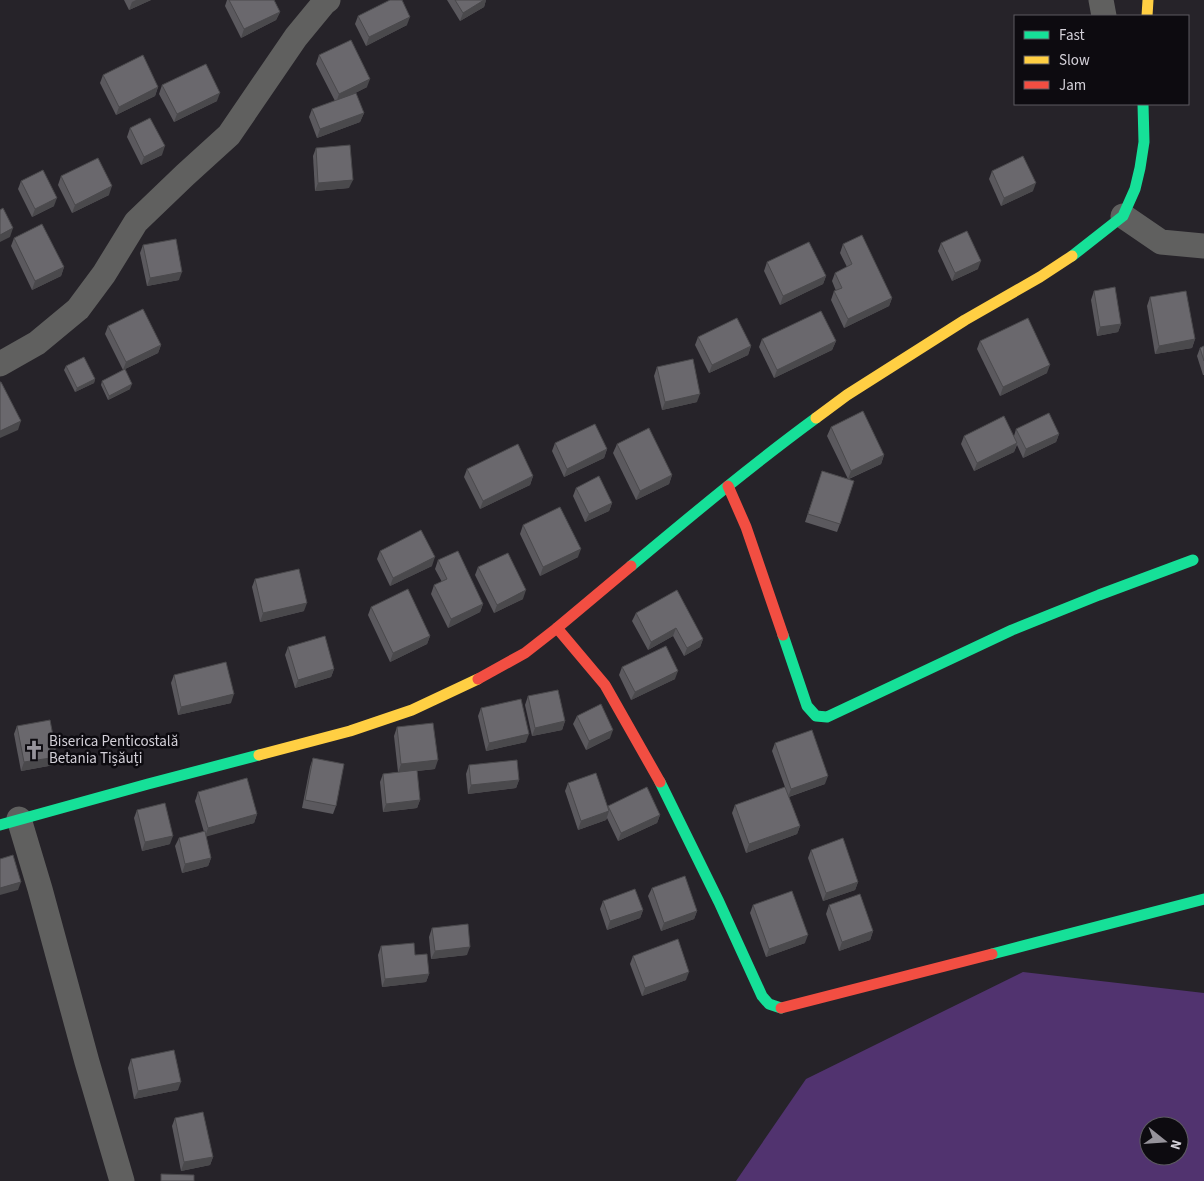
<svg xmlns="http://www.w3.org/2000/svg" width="1204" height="1181" font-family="'Source Sans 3',sans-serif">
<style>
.green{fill:#51336f;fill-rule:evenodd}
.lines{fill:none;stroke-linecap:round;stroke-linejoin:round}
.street{stroke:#60605f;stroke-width:25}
.fast{stroke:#16e098;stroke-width:11}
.slow{stroke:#ffcf43;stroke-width:11}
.jam{stroke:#f24e42;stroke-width:11}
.wall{fill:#5b595e}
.shaded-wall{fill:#4a494c}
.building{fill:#6a686d;stroke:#4a494c}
.labels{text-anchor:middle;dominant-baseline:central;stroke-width:5;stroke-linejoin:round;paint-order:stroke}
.poi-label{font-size:15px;fill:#d3d0d8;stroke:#0d0b10;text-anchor:start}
</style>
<rect width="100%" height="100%" fill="#262329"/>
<path class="green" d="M1023,972L1204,993V1181H736L806,1079ZM1149,1126H1179V1156H1149Z"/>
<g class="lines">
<g class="street">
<path d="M1101,0L1104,16"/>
<path d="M1123,216L1161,242L1204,246"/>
<path d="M0,364L37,343L78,309L104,274L136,222L185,175L229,135L296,37L324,3L328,0"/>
<path d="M19,819L40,889L87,1062L122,1181"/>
</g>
<g class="fast">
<path d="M1072,256L1123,216L1135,189L1140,168L1144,142L1143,104"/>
<path d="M631,566C692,515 752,465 816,418"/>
<path d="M783,635L807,706L816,716L827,717L1012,630L1099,595L1193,560"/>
<path d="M660,782L719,902L762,996L769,1004L781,1008"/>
<path d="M0,825L148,784L259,755"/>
<path d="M992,954L1204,899"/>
</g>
<g class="slow">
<path d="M1147,16L1148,0"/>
<path d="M816,418L847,395L965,320L1040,277L1072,256"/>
<path d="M259,755L350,731L412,710L478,679"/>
</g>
<g class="jam">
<path d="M728,486L746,527L783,635"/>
<path d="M557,628L605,685L660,782"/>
<path d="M478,679L525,653L557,628L631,566"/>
<path d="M781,1008L992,954"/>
</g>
</g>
<g class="wall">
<path d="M124,0H151L129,10Z"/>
<path d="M227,0H274L280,12L276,20L241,38L225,6Z"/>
<path d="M447,0H486L484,7L460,21Z"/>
<path d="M358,16L407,25L366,46L355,24Z"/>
<path d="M319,55L367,87L351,95L364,113L360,122L317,138L309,117L312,109L335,101L316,64Z"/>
<path d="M103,75L158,87L155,96L116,115L100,83Z"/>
<path d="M162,85L217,101L174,122L159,94Z"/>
<path d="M130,128L162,155L141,165L127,137Z"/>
<path d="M316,148L349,188L315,191L313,156Z"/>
<path d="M992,171L1033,191L1001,206L989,179Z"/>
<path d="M61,176L109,195L72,213L58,185Z"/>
<path d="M21,181L54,206L32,217L18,189Z"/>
<path d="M14,238L64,267L61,276L32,290L11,246Z"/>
<path d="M941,243L978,269L952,281L938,251Z"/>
<path d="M843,244L892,298L889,306L844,328L831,300L834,291H836L832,281L835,273L847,267L840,253Z"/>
<path d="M143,245L179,280L147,286L140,253Z"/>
<path d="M767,262L826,276L823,284L780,305L764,271Z"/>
<path d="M1094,291L1121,324L1118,332L1097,336L1091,300Z"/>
<path d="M1150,297L1195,339L1192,348L1155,354L1147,306Z"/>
<path d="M108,326L161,345L158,353L125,369L130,389L108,400L101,385L102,381L123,370L105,334Z"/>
<path d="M698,337L751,346L748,355L709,373L695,345Z"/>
<path d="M762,339L836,341L832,350L774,378L759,347Z"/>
<path d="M980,341L1047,373L1000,396L977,349Z"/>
<path d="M1204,346V375H1203L1197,356L1200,348Z"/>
<path d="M66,366L95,379L94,383L75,392L64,370Z"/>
<path d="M657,367L697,402L662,410L654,376Z"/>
<path d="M831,427L884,455L881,464L849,479L840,524L837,532L805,522L822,471L848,479L827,436Z"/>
<path d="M1016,429L1059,434L1056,442L1023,458L1017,445L1014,452L974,471L961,444L964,436H1014Z"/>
<path d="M555,443L607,449L604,458L564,477L552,451Z"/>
<path d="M617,444L672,475L669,484L636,500L613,453Z"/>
<path d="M467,469L533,476L530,485L480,509L464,477Z"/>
<path d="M576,488L612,503L609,511L585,522L573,496Z"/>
<path d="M523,525L578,557L540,576L520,534Z"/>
<path d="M380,551L432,566L390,586L377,559Z"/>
<path d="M438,560L483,604L480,612L448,628L431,594L434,585L442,582L435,569Z"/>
<path d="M478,567L523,599L494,613L475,575Z"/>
<path d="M255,579L304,611L260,622L252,587Z"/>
<path d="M371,607L430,636L427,644L390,662L368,615Z"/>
<path d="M636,613L703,639L700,647L684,656L673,636L648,650L632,621Z"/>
<path d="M288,647L334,669L331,677L295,688L285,655Z"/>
<path d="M622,667L675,679L631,700L619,675Z"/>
<path d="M174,675L231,703L178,715L171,683Z"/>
<path d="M528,696L565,721L562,730L532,736L525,705Z"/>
<path d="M481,708L526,742L486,751L478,716Z"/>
<path d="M577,716L610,738L586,750L573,724Z"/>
<path d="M17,726L54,765L21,771L14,734Z"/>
<path d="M397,727L435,769L417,771L420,800L417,808L383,812L380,782L383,774L398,772L394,736Z"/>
<path d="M775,743L825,784L789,797L800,826L797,834L746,853L732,813L735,805L785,787L772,751Z"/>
<path d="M313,758L336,806L333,814L302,808L310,767Z"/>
<path d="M469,765L519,780L516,788L468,794L466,774Z"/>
<path d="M568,783L608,807V806L660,815L657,823L618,841L607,818L606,820L578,830L565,791Z"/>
<path d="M198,792L257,814L254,823L206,836L211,858L208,866L182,873L175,846L179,838L204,832L195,801Z"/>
<path d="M137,810L170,844L142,851L134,818Z"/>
<path d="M811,850L858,882L855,890L823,901L808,858Z"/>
<path d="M652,888L697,911L694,919L661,931L648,896Z"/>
<path d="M603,901L643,910L640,918L607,930L600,909Z"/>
<path d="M753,905L805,943L766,957L750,913Z"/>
<path d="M829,905L873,931L870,940L839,951L826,914Z"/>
<path d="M432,928L467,955L431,959L429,937Z"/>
<path d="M381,946L415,955L429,974L426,982L382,987L378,955Z"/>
<path d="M633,956L686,980L642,996L630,964Z"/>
<path d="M131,1059L178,1090L134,1099L128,1068Z"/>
<path d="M175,1118L213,1157L210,1165L181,1171L172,1126Z"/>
</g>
<g class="shaded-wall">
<path d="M136,0H151L129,10L132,2Z"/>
<path d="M484,0H486L484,7L460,21L463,13Z"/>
<path d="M280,12L276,20L241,38L244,29Z"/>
<path d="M410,17L407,25L366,46L369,37Z"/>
<path d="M370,79L367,87L336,103L339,94Z"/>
<path d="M158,87L155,96L116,115L119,107Z"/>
<path d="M220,93L217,101L174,122L177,114Z"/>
<path d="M364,113L360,122L317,138L320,129Z"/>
<path d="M165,146L162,155L141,165L144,157Z"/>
<path d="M353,180L349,188L315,191L318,183Z"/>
<path d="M1036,183L1033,191L1001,206L1004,198Z"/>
<path d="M112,186L109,195L72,213L75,205Z"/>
<path d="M57,198L54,206L32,217L35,209Z"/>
<path d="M13,228L10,237L0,242V235Z"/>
<path d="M981,261L978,269L952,281L955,273Z"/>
<path d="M64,267L61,276L32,290L35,281Z"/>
<path d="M182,272L179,280L147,286L150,278Z"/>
<path d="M826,276L823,284L780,305L783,296Z"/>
<path d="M892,298L889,306L844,328L848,319Z"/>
<path d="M1121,324L1118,332L1097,336L1100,327Z"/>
<path d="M1195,339L1192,348L1155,354L1159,346Z"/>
<path d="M836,341L832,350L774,378L777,370Z"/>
<path d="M161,345L158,353L123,370L126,362Z"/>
<path d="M751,346L748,355L709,373L712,365Z"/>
<path d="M1050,365L1047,373L1000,396L1003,387Z"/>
<path d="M95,379L94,383L75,392L77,388Z"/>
<path d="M132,384L130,389L108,400L109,396Z"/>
<path d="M700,394L697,402L662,410L665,402Z"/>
<path d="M21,421L18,430L0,438V431Z"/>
<path d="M1059,434L1056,442L1023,458L1026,449Z"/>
<path d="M1017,443L1014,452L974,471L977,463Z"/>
<path d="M607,449L604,458L564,477L567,469Z"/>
<path d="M884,455L881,464L848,479L851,471Z"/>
<path d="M672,475L669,484L636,500L640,491Z"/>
<path d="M533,476L530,485L480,509L483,501Z"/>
<path d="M612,503L609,511L585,522L589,514Z"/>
<path d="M581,549L578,557L540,576L543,567Z"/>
<path d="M435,557L432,566L390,586L393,578Z"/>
<path d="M526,590L523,599L494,613L497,605Z"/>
<path d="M307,603L304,611L260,622L263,613Z"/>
<path d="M483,604L480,612L448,628L451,619Z"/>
<path d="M676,628L673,636L648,650L651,642Z"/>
<path d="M430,636L427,644L390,662L393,653Z"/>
<path d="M703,639L700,647L684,656L687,648Z"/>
<path d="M334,669L331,677L295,688L298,680Z"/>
<path d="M678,671L675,679L631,700L635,692Z"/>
<path d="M234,694L231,703L178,715L181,707Z"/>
<path d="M565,721L562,730L532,736L535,728Z"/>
<path d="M613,730L610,738L586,750L589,741Z"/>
<path d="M529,734L526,742L486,751L489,743Z"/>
<path d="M57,757L54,765L21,771L24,762Z"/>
<path d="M438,760L435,769L398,773L401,764Z"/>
<path d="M828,776L825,784L788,797L791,789Z"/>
<path d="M519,780L516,788L468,794L471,785Z"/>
<path d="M420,800L417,808L383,812L386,804Z"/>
<path d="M609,811L606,820L578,830L581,821Z"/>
<path d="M257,814L254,823L205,837L208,828Z"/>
<path d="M660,815L657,823L618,841L621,833Z"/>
<path d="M800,826L797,834L746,853L749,844Z"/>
<path d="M173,836L170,844L142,851L145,842Z"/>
<path d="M211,858L208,866L182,873L185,864Z"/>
<path d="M21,882L18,890L0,895V888Z"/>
<path d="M858,882L855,890L823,901L826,893Z"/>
<path d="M643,910L640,918L607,930L610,921Z"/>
<path d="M697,911L694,919L661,931L664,923Z"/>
<path d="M873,931L870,940L839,951L842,942Z"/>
<path d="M808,935L805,943L766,957L769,949Z"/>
<path d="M470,947L467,955L431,959L435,951Z"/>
<path d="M689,972L686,980L642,996L645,988Z"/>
<path d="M429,974L426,982L382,987L385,979Z"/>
<path d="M181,1082L178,1090L134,1099L138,1091Z"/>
<path d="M213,1157L210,1165L181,1171L184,1162Z"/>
</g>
<g class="building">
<path d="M229,0H274L280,12L244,29Z"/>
<path d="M390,0H402L410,17L369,37L358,16Z"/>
<path d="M455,0H484L463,13Z"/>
<path d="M351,40L370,79L339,94L319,55Z"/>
<path d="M143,55L158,87L119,107L103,75Z"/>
<path d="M206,64L220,93L177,114L162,85Z"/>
<path d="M356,93L364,113L320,129L312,109Z"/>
<path d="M150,118L165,146L144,157L130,128Z"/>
<path d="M350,145L353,180L318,183L316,148Z"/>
<path d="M1023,156L1036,183L1004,198L992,171Z"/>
<path d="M98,158L112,186L75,205L61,176Z"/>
<path d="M43,170L57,198L35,209L21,181Z"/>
<path d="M3,208L13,228L0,235V210Z"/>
<path d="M42,224L64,267L35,281L14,238Z"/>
<path d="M967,231L981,261L955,273L941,243Z"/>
<path d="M862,235L892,298L848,319L834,291L842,288L835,273L852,264L843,244Z"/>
<path d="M176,239L182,272L150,278L143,245Z"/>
<path d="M809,242L826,276L783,296L767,262Z"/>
<path d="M1115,287L1121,324L1100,327L1094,291Z"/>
<path d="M1186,291L1195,339L1159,346L1150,297Z"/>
<path d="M143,309L161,345L126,362L108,326Z"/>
<path d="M821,311L836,341L777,370L762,339Z"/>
<path d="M737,318L751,346L712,365L698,337Z"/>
<path d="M1028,318L1050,365L1003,387L980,341Z"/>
<path d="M1204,346V361L1200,348Z"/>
<path d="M84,357L95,379L77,388L66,366Z"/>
<path d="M693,359L700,394L665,402L657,367Z"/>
<path d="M125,369L132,384L109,396L102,381Z"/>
<path d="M0,382H1L21,421L0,431Z"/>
<path d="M863,411L884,455L851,471L831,427Z"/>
<path d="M1049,413L1059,434L1026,449L1016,429Z"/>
<path d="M1004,416L1017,443L977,463L964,436Z"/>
<path d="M595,424L607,449L567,469L555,443Z"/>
<path d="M649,428L672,475L640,491L617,444Z"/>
<path d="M518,444L533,476L483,501L467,469Z"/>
<path d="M822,471L854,481L840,524L808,514Z"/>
<path d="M599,476L612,503L589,514L576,488Z"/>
<path d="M560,507L581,549L543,567L523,525Z"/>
<path d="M421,530L435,557L393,578L380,551Z"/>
<path d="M458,551L483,604L451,619L434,585L447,579L438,560Z"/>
<path d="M508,553L526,590L497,605L478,567Z"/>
<path d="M299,569L307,603L263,613L255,579Z"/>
<path d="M408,589L430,636L393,653L371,607Z"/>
<path d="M677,590L703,639L687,648L676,628L651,642L636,613Z"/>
<path d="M325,636L334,669L298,680L288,647Z"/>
<path d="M666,646L678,671L635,692L622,667Z"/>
<path d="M226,662L234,694L181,707L174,675Z"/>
<path d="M558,690L565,721L535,728L528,696Z"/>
<path d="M521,699L529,734L489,743L481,708Z"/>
<path d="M601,704L613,730L589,741L577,716Z"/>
<path d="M50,720L57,757L24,762L17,726Z"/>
<path d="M433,723L438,760L401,764L397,727Z"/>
<path d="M812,730L828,776L791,789L775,743Z"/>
<path d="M313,758L344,764L336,806L305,800Z"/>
<path d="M517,760L519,780L471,785L469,765Z"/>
<path d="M417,770L420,800L386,804L383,774Z"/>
<path d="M596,773L609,811L581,821L568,783Z"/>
<path d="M247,778L257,814L208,828L198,792Z"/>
<path d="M647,787L660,815L621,833L608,806Z"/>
<path d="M785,787L800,826L749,844L735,805Z"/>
<path d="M165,803L173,836L145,842L137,810Z"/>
<path d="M205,831L211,858L185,864L179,838Z"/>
<path d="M843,838L858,882L826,893L811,850Z"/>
<path d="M13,855L21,882L0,888V859Z"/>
<path d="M685,876L697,911L664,923L652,888Z"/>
<path d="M635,889L643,910L610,921L603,901Z"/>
<path d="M792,891L808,935L769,949L753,905Z"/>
<path d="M860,894L873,931L842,942L829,905Z"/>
<path d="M468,924L470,947L435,951L432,928Z"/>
<path d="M678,939L689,972L645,988L633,956Z"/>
<path d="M414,943L415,955L427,954L429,974L385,979L381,946Z"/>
<path d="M174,1050L181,1082L138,1091L131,1059Z"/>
<path d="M203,1112L213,1157L184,1162L175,1118Z"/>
<path d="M161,1174L194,1175V1181H161Z"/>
</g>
<defs>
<symbol id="church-bare" viewBox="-9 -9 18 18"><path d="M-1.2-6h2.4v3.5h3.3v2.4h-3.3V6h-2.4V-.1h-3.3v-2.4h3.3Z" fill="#96939b" stroke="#0d0b10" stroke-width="2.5" paint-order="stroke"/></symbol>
</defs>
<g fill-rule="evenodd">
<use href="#church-bare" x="20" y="736" width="28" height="28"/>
</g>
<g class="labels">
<g class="poi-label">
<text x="49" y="741">Biserica Penticostală<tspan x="49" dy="17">Betania Tișăuți</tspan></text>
</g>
</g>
<rect x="1014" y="15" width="175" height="90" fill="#0d0b10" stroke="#5c5a60"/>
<rect x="1024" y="31" width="25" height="8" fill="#16e098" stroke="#5c5a60"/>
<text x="1059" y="40" font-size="15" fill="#d3d0d8">Fast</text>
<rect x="1024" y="56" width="25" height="8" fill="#ffcf43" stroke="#5c5a60"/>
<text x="1059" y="65" font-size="15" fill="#d3d0d8">Slow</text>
<rect x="1024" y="81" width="25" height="8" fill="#f24e42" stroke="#5c5a60"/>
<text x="1059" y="90" font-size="15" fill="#d3d0d8">Jam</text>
<g transform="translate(1164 1141) rotate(107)"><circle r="24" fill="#0d0b10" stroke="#5c5a60"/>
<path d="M0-4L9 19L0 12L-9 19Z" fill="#96939b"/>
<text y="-8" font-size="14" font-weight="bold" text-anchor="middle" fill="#d3d0d8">N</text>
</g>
</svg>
